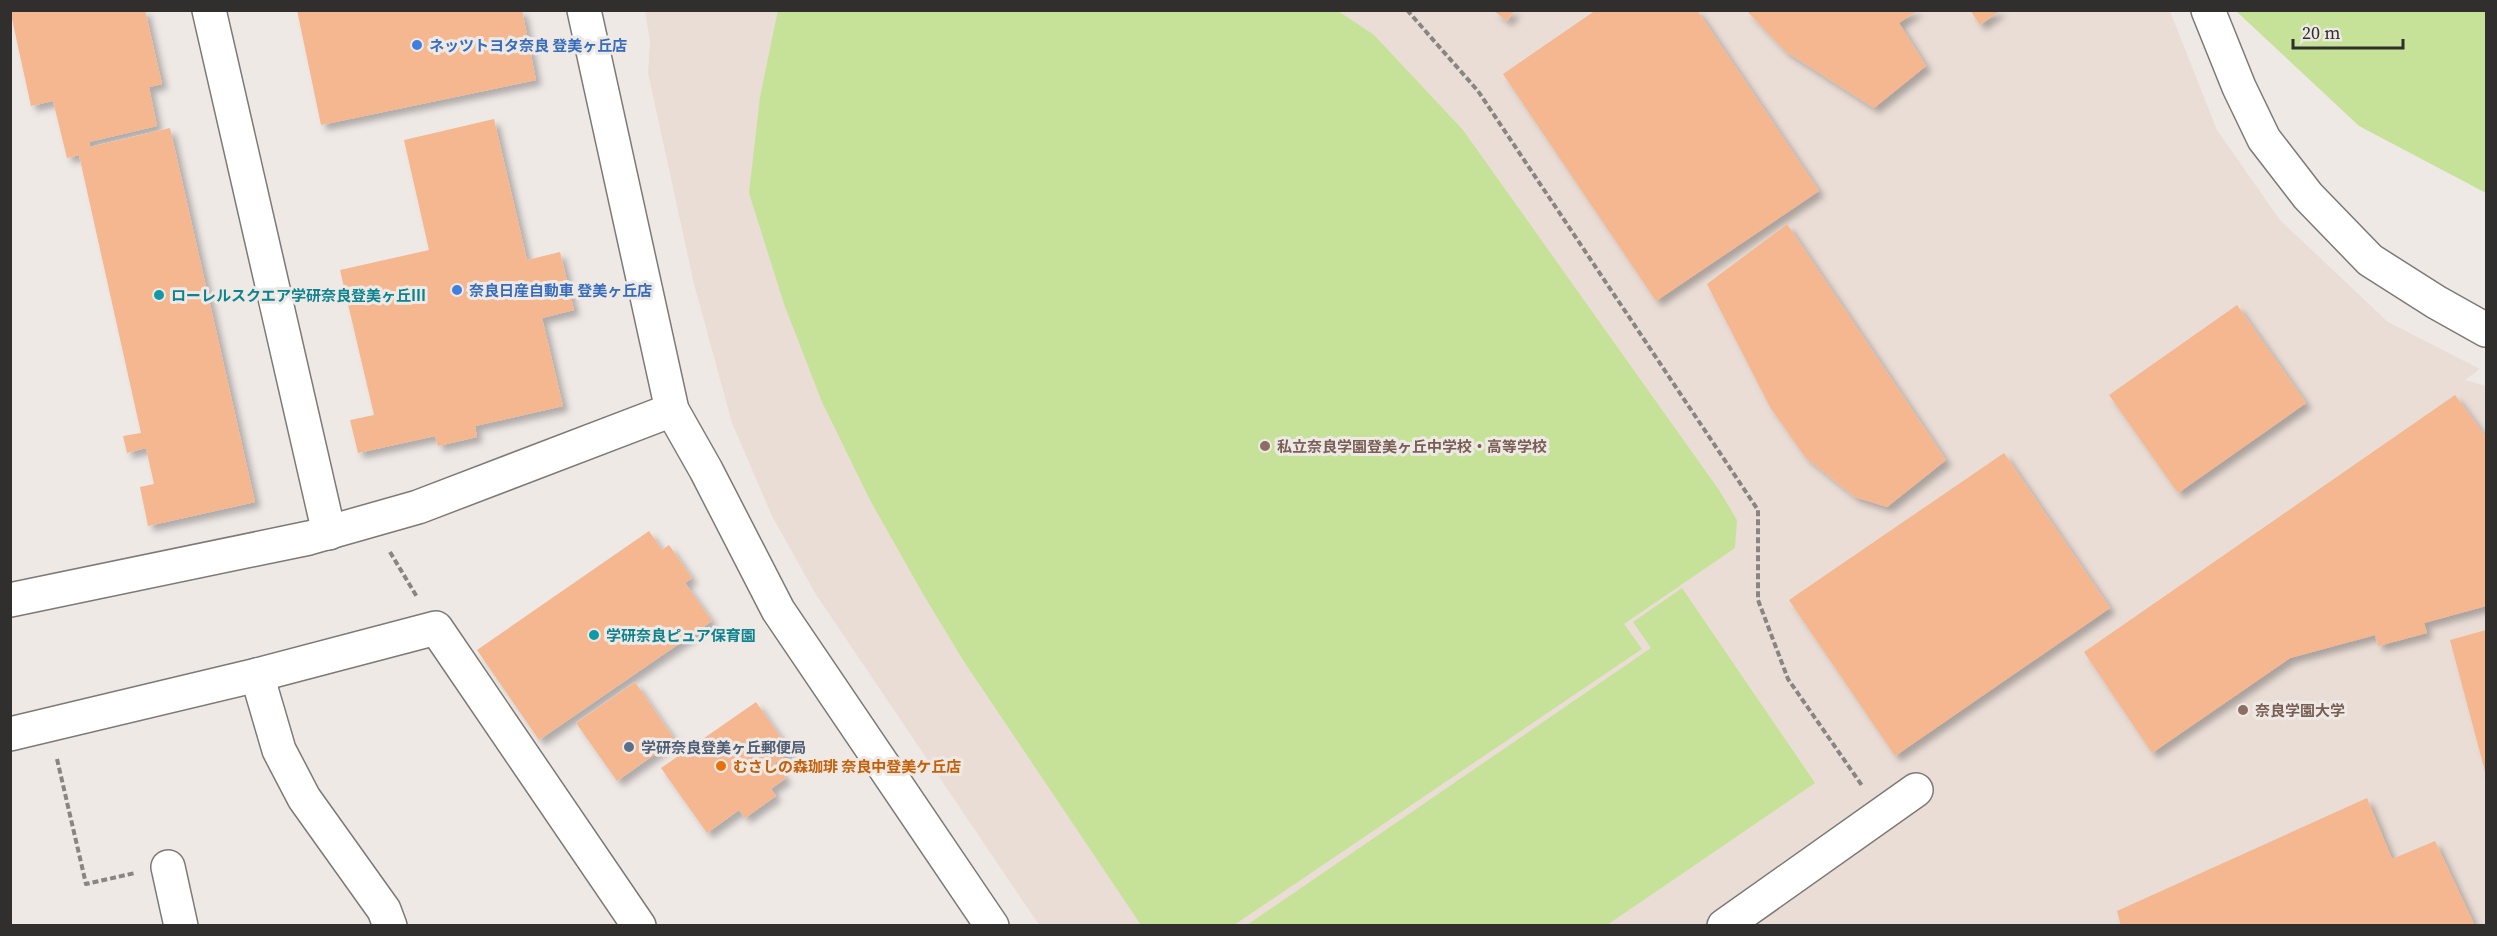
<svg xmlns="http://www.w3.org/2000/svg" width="2497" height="936" font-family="'Source Serif 4','Noto Sans JP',serif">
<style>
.built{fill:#eaddd6}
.green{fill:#c5e298}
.building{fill:#f5b790;filter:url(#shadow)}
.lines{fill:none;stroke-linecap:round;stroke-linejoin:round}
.minor-casing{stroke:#7d7976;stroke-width:36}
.path{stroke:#898582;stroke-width:4;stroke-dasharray:6 3;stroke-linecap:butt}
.minor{stroke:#fff;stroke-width:33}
.shop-dot{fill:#3f7fe0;stroke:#efe9e6;stroke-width:2}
.culture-dot{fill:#0f9aa8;stroke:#efe9e6;stroke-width:2}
.education-dot{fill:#8d6e63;stroke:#efe9e6;stroke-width:2}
.service-dot{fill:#5c6f8a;stroke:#efe9e6;stroke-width:2}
.food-dot{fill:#e8710a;stroke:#efe9e6;stroke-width:2}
.labels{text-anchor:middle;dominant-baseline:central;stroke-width:6;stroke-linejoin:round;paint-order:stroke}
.shop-label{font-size:15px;font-weight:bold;fill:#366cbe;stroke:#efe9e6;text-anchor:start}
.culture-label{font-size:15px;font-weight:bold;fill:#0d838f;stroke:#efe9e6;text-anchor:start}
.education-label{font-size:15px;font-weight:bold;fill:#785e54;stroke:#efe9e6;text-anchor:start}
.service-label{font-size:15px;font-weight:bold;fill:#4e5e75;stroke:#efe9e6;text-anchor:start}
.food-label{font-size:15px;font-weight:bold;fill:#c56008;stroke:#efe9e6;text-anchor:start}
</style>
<defs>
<filter id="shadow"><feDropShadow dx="5.5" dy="5.5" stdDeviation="3" flood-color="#0004"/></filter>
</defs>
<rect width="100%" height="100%" fill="#efe9e6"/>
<path class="built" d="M645,11H2170L2217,130L2280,220L2388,322L2480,369L2465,380L2486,386V925H1039L815,593L772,516L732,423L694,284L648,73L650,41Z"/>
<g class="green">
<path d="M778,10L1338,11L1374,35L1463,130L1719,490L1737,520L1735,548L1624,624L1642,649L1234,925H1141L963,660L923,594L870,500L822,402L784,304L749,193L760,97Z"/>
<path d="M2236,11H2486V193L2359,126Z"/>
<path d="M1682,588L1815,783L1607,925H1247L1651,648L1633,622Z"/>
</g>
<g class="building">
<path d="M10,10H145L162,84L149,87L157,126L89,142L90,147L170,128L255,502L148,526L140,487L154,484L146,448L127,453L123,436L141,433L79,155L67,158L53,101L31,106Z"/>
<path d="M297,10H522L536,80L321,125Z"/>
<path d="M1493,10H1515L1507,21Z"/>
<path d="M1596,10H1697L1819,191L1656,301L1503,74Z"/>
<path d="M1746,10H1918L1899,23L1926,66L1874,108L1785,51Z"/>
<path d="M1970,10H2001L1980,25Z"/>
<path d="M494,119L527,260L560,252L574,310L542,318L563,406L475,426L477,437L438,446L435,436L358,453L350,420L374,415L340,270L429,250L404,140Z"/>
<path d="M1787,224L1946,460L1887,507L1855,497L1805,457L1770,407L1707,284Z"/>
<path d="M2237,305L2306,403L2178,493L2109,395Z"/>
<path d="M2455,395L2486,437V606L2424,623L2427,633L2378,646L2375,635L2290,658L2152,753L2084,652Z"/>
<path d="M2004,453L2110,608L1895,756L1789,600Z"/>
<path d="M649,531L662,550L669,545L692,578L685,583L712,621L539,740L477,650Z"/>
<path d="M2486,630V775L2450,640Z"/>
<path d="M635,682L675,740L617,781L576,723Z"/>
<path d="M756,702L791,752L775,763L786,778L771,789L776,796L745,818L739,810L707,833L661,768Z"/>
<path d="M2367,798L2392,859L2435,841L2475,926H2121L2117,911Z"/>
</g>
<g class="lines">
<defs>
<g id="minor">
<path d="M209,10L329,533"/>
<path d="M584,10L672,410L706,470L778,610L992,926"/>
<path d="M2208,10L2239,87L2264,139L2308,196L2370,260L2436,302L2486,330"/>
<path d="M10,600L309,538L418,507L672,410"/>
<path d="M257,675L279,750L304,798L384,910L390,926"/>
<path d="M10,734L257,675L436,628L639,926"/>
<path d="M168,867L181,926"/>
<path d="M1724,926L1916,790"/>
</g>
</defs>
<use href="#minor" class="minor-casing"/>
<g class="path">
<path d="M1407,10L1478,91L1758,510V600L1788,679L1863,787"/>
<path d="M390,552L417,597"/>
<path d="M57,759L86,884L135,873"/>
</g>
<use href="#minor" class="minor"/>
</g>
<g class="shop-dot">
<circle cx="417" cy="45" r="6"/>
<circle cx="457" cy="290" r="6"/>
</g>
<g class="culture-dot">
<circle cx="159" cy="295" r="6"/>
<circle cx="594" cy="635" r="6"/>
</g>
<g class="education-dot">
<circle cx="1265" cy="446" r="6"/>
<circle cx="2243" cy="710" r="6"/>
</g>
<circle class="service-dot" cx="629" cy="747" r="6"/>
<circle class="food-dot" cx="721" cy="766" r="6"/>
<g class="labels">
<g class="shop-label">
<text x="429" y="45">ネッツトヨタ奈良 登美ヶ丘店</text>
<text x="469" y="290">奈良日産自動車 登美ヶ丘店</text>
</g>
<g class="culture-label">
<text x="171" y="295">ローレルスクエア学研奈良登美ヶ丘Ⅲ</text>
<text x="606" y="635">学研奈良ピュア保育園</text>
</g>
<g class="education-label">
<text x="1277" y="446">私立奈良学園登美ヶ丘中学校・高等学校</text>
<text x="2255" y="710">奈良学園大学</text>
</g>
<g class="service-label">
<text x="641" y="747">学研奈良登美ヶ丘郵便局</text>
</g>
<g class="food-label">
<text x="733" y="766">むさしの森珈琲 奈良中登美ケ丘店</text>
</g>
</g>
<rect width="2497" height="936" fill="none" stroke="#312f2d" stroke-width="24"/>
<path d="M2293 39v9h110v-9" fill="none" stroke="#312f2d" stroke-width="3"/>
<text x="2302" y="39" font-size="18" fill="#312f2d" stroke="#efe9e6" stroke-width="4.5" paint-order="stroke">20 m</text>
</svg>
